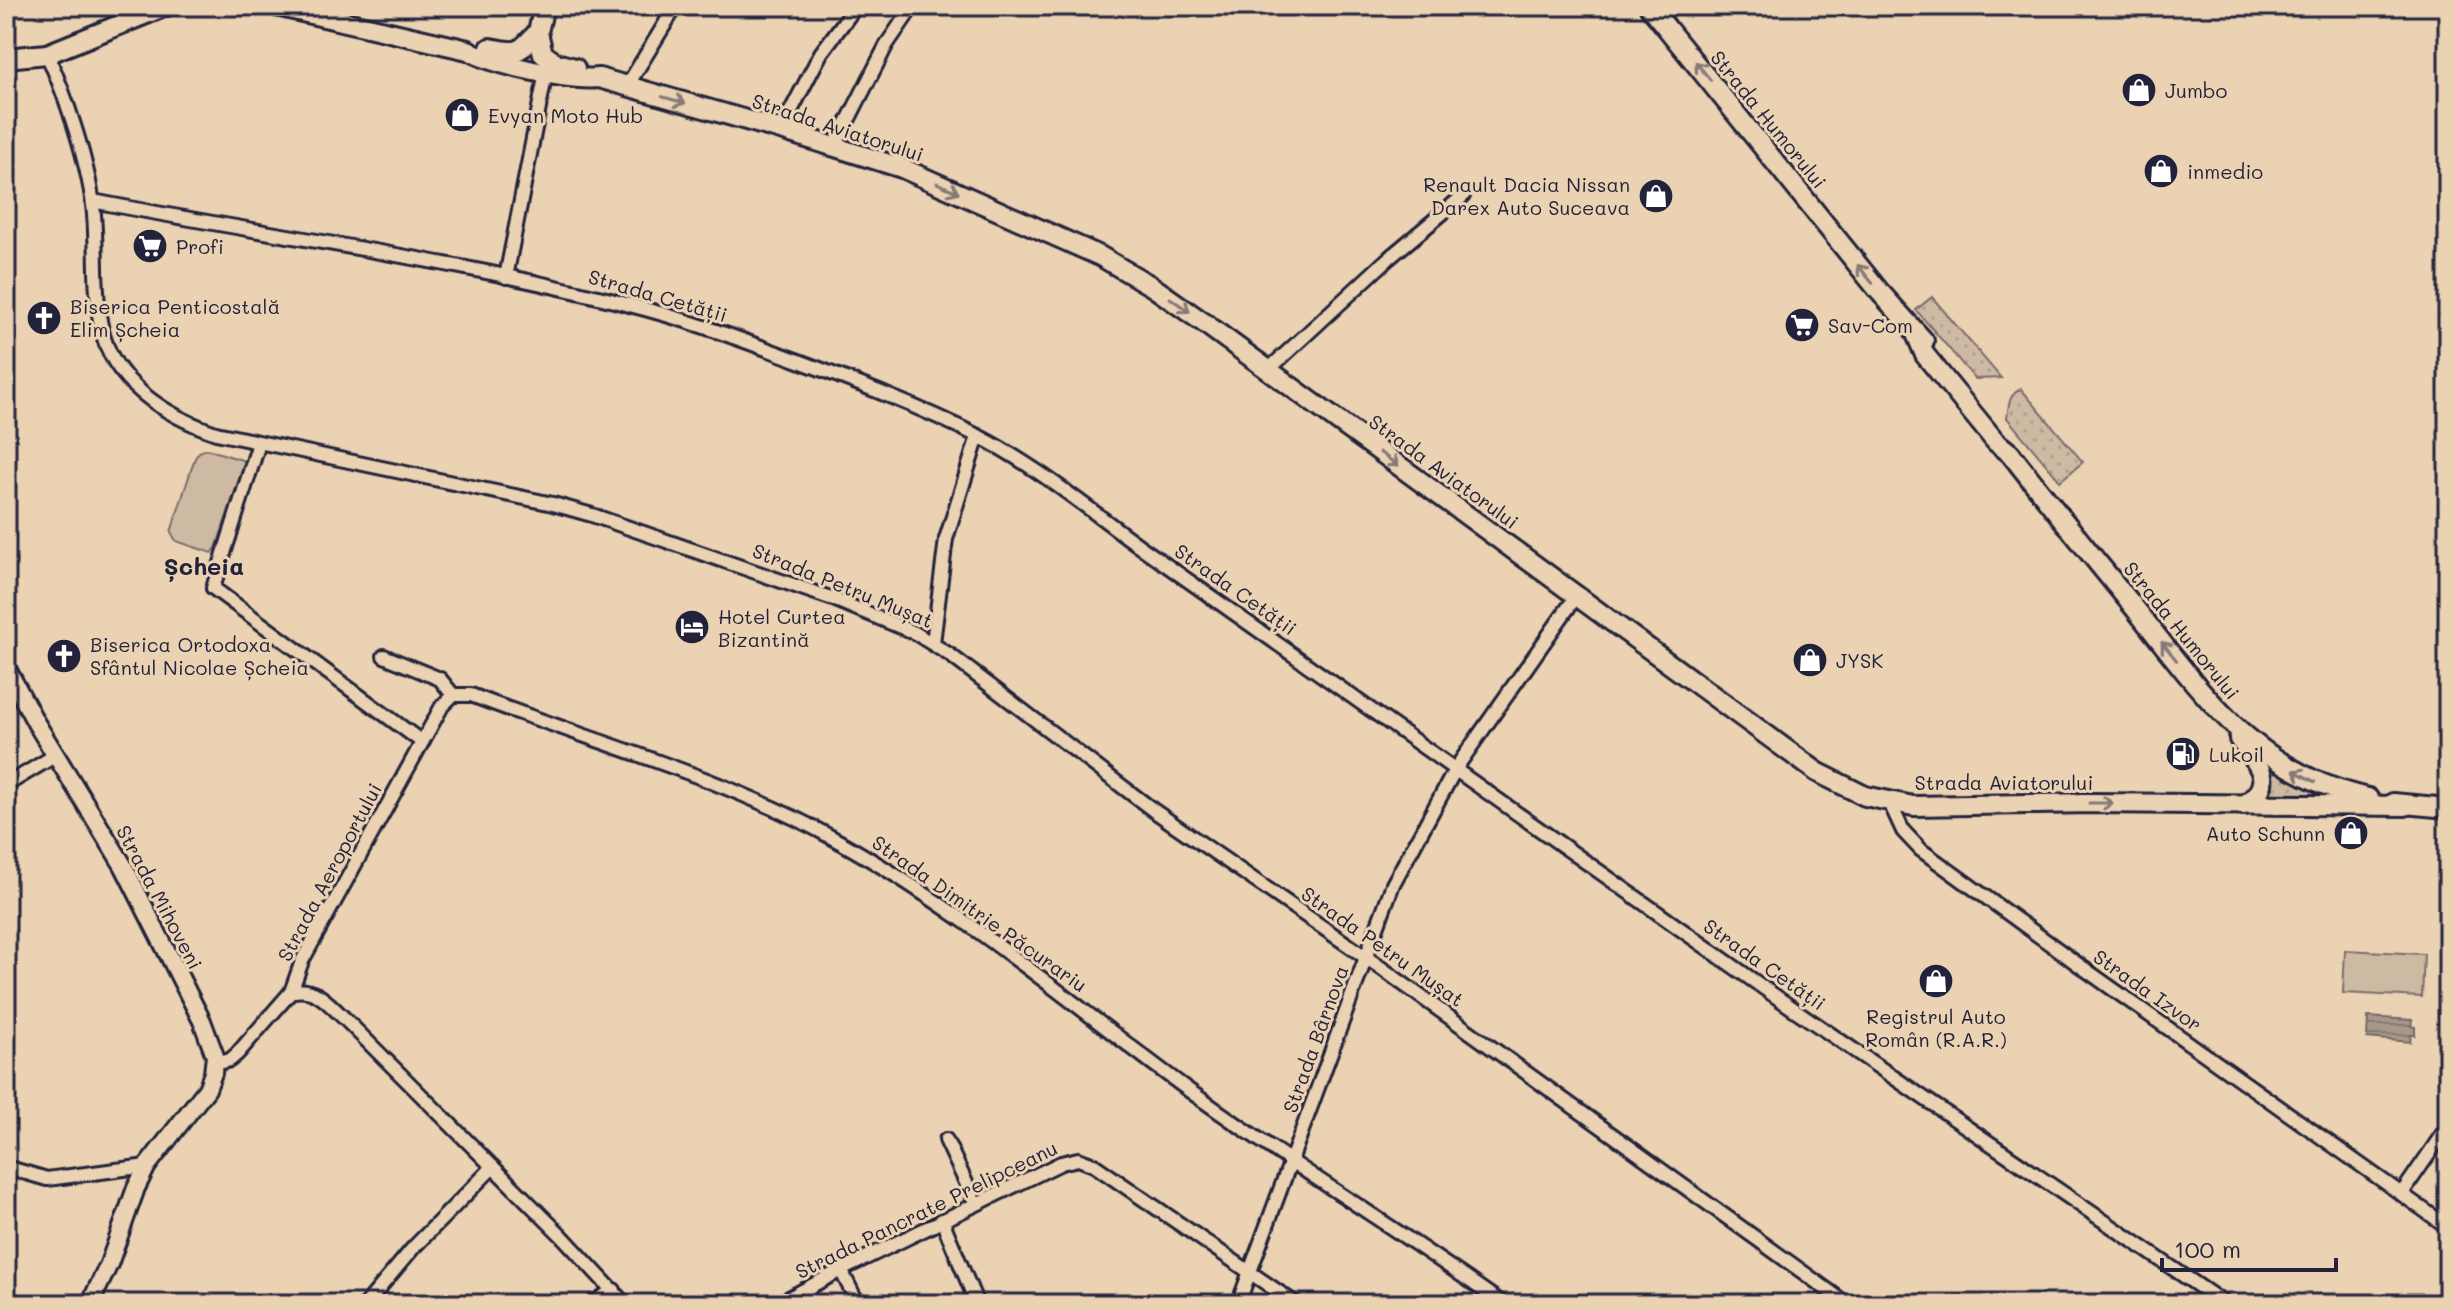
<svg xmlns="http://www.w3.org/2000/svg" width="2454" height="1310" font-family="Mali,sans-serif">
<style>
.grass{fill:url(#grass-dots);stroke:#786e6e;stroke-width:2}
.pitch{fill:#ceb9a2;stroke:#786e6e;stroke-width:2}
.water{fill:url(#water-rules);stroke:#72686a;stroke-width:2}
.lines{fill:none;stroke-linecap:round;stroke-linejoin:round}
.street-casing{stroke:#22223b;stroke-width:18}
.secondary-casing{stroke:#22223b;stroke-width:22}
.primary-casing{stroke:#22223b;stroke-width:24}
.street{stroke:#ebd2b3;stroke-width:12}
.secondary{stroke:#ebd2b3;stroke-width:16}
.primary{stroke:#ebd2b3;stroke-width:18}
.oneway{stroke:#867a77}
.labels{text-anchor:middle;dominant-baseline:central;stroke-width:6;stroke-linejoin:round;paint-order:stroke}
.poi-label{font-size:20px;fill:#22223b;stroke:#ebd2b3;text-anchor:start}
.street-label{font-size:20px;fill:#22223b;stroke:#ebd2b3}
.quarter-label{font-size:24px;font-weight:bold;fill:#22223b;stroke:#ebd2b3}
</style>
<defs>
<pattern id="grass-dots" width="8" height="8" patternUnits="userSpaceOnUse" patternTransform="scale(2)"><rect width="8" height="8" fill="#ceb9a2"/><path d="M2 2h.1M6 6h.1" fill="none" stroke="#b19f8c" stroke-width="1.8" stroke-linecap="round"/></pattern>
<pattern id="water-rules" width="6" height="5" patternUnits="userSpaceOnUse" patternTransform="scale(2)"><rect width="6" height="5" fill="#a7968a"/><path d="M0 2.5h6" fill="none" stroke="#887a72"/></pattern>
</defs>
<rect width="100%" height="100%" fill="#ebd2b3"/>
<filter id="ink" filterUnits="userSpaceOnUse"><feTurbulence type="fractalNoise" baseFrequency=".0125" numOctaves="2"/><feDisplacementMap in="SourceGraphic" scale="16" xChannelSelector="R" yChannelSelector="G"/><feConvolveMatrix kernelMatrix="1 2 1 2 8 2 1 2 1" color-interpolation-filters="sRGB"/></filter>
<g filter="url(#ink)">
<g class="grass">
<path d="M1932,297L2001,378L1975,379L1916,310Z"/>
<path d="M2021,389L2083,462L2060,481L2007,418C2009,405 2008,395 2021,389Z"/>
<path d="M2266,759L2345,798L2262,801L2273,789L2272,774Z"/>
</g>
<g class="pitch">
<path d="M207,449L245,461L216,548L212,553L176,541L171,532L195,458L199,452Z"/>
<path d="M2345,950L2424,954L2422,997L2343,993Z"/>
</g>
<path class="water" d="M2368,1017L2412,1020L2411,1026L2415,1027V1035H2411L2410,1042L2367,1038Z"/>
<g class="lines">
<defs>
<g id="street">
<path d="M47,54C66,96 87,159 93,205C98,244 93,286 101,326C111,382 166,416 216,433L553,504L592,515L833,599L915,633L950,655L1153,810L1377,965L1847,1304"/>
<path d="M627,86L676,6"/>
<path d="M781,130L821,53L856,6"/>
<path d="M835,146L887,44L913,6"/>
<path d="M93,201C276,237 463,260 645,309C697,323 748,342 799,361C860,384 920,407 978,436C1035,465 1086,507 1138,545L1785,1003L2225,1304"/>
<path d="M506,277L546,72"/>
<path d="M1268,370L1389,258L1463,196"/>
<path d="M259,443L213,588L422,742"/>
<path d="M933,643L946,539L978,436"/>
<path d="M384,656L440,679L453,695"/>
<path d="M453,695H471C591,741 718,775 831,837C959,907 1070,1003 1187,1089C1290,1164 1399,1230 1503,1304"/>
<path d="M6,785L56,755"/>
<path d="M1890,803L1903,831L1921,850L2079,965L2448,1227"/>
<path d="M291,992C315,985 329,1004 345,1019L562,1236L625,1304"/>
<path d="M291,992L302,961L442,706L453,695"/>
<path d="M215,1064L230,1060L237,1054L291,992"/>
<path d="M946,1140L976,1204"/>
<path d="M6,1167L47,1179L147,1166"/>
<path d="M2402,1193L2448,1126"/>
<path d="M942,1220L977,1304"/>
<path d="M841,1270L858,1304"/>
<path d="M366,1304L413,1248L493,1167"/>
<path d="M591,1304L614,1290"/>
<path d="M778,1304L841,1270L1061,1163L1078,1159L1094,1165L1296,1304"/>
<path d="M1238,1304L1393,884L1456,768L1577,595"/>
</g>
<path id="secondary" d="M6,667L36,723L123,865L202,1021L215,1056L213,1073L207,1089L147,1166L136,1188L109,1264L90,1304"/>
<g id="primary">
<path d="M276,6L468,50C493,65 571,81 599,78L781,130L902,168L1100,256L1153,287L1207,325L1817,772L1865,796L1913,806L2092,803L2405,806"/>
<path d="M544,6L538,32L543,54L556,63L575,68"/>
<path d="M1649,6L1879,291L1924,341"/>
<path d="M490,48C522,54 517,53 538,32"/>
<path d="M6,58L47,54L166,6"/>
<path d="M1916,334L1925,355L1996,442L2010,453C2050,504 2091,555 2133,606C2201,691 2254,773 2368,798"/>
<path d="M2239,739C2258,764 2278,783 2244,805"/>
<path d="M2393,803L2448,808"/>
</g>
</defs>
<use href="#street" class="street-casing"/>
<use href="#secondary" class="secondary-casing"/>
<use href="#primary" class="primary-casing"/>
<use href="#street" class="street"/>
<use href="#secondary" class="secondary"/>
<use href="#primary" class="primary"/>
</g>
<defs><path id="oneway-shaft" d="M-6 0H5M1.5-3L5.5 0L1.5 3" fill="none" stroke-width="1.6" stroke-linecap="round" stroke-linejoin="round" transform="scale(2)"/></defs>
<g class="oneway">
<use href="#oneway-shaft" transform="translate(1703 71) rotate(-129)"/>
<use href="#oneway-shaft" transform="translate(674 100) rotate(16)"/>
<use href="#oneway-shaft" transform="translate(948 188) rotate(24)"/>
<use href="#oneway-shaft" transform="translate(1865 274) rotate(-129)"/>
<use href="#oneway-shaft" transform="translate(1180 305) rotate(35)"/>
<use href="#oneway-shaft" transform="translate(1389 459) rotate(36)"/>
<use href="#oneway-shaft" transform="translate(2169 651) rotate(-129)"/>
<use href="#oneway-shaft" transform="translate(2304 776) rotate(-152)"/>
<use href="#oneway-shaft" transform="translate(2101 803)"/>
</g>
</g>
<defs>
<symbol id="shop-disc" viewBox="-11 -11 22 22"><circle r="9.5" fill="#22223b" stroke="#ebd2b3"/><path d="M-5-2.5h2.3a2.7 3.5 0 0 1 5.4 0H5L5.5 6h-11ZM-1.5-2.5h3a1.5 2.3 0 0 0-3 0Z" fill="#fff"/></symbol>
<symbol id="supermarket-disc" viewBox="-11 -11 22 22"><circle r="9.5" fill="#22223b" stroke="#ebd2b3"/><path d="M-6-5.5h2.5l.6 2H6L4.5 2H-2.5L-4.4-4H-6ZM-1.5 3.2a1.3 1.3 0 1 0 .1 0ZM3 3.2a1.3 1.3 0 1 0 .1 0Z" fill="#fff"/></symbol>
<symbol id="church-disc" viewBox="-11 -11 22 22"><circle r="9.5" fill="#22223b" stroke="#ebd2b3"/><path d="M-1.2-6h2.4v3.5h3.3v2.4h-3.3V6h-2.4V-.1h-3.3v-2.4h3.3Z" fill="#fff"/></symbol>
<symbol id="hotel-disc" viewBox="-11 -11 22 22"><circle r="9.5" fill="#22223b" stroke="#ebd2b3"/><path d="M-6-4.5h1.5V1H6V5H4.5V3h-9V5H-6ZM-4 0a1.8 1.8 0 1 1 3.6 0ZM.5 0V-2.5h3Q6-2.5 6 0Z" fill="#fff"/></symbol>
<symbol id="fuel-disc" viewBox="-11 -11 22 22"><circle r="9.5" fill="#22223b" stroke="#ebd2b3"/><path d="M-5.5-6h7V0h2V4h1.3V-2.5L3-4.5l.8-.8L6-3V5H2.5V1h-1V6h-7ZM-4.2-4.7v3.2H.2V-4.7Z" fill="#fff"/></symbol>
</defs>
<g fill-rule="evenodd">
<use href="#shop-disc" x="2119" y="70" width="40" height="40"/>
<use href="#shop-disc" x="442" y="95" width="40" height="40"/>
<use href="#shop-disc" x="2141" y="151" width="40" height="40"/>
<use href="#shop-disc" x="1636" y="176" width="40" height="40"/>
<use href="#supermarket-disc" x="130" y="226" width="40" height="40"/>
<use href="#church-disc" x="24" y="298" width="40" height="40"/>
<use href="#supermarket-disc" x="1782" y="305" width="40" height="40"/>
<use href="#hotel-disc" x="672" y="607" width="40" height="40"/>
<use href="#church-disc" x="44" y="636" width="40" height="40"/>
<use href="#shop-disc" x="1790" y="640" width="40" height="40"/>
<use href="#fuel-disc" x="2163" y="734" width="40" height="40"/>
<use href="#shop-disc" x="2331" y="813" width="40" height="40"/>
<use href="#shop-disc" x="1916" y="961" width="40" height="40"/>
</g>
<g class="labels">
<g class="poi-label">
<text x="2165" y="90">Jumbo</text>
<text x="488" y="115">Evyan Moto Hub</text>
<text x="2187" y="171">inmedio</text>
<text x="1630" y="184" text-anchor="end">Renault Dacia Nissan<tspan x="1630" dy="23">Darex Auto Suceava</tspan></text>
<text x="176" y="246">Profi</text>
<text x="70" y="306">Biserica Penticostală<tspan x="70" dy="23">Elim Șcheia</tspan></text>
<text x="1828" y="325">Sav-Com</text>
<text x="718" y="616">Hotel Curtea<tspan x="718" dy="23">Bizantină</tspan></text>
<text x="90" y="644">Biserica Ortodoxa<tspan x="90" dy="23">Sfântul Nicolae Șcheia</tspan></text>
<text x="1836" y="660">JYSK</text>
<text x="2209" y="754">Lukoil</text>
<text x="2325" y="833" text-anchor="end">Auto Schunn</text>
<text x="1936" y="1016" text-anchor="middle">Registrul Auto<tspan x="1936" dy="23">Român (R.A.R.)</tspan></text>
</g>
<g class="street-label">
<text transform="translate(1769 119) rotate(51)">Strada Humorului</text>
<text transform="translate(838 127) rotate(18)">Strada Aviatorului</text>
<text transform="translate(658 295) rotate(16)">Strada Cetății</text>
<text transform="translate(1444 471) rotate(36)">Strada Aviatorului</text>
<text transform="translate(843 585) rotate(22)">Strada Petru Mușat</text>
<text transform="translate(1236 589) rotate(35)">Strada Cetății</text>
<text transform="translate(2182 630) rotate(51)">Strada Humorului</text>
<text x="2004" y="782">Strada Aviatorului</text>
<text transform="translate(329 872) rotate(-62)">Strada Aeroportului</text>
<text transform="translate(160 897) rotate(62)">Strada Mihoveni</text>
<text transform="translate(980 913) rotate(35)">Strada Dimitrie Păcurariu</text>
<text transform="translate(1383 946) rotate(35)">Strada Petru Mușat</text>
<text transform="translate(1765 964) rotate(35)">Strada Cetății</text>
<text transform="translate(2148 990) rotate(35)">Strada Izvor</text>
<text transform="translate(1315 1039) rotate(-70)">Strada Bârnova</text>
<text transform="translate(926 1209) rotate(-26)">Strada Pancrate Prelipceanu</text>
</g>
<g class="quarter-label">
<text x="204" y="565">Șcheia</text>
</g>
</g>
<rect width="2454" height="1310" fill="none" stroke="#ebd2b3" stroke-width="32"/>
<rect x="16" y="16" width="2422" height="1278" fill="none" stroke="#22223b" stroke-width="3" filter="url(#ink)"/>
<path d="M2162 1258v12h174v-12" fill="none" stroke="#22223b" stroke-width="4"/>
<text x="2174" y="1258" font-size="24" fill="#22223b" stroke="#ebd2b3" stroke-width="6" paint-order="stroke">100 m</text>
</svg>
